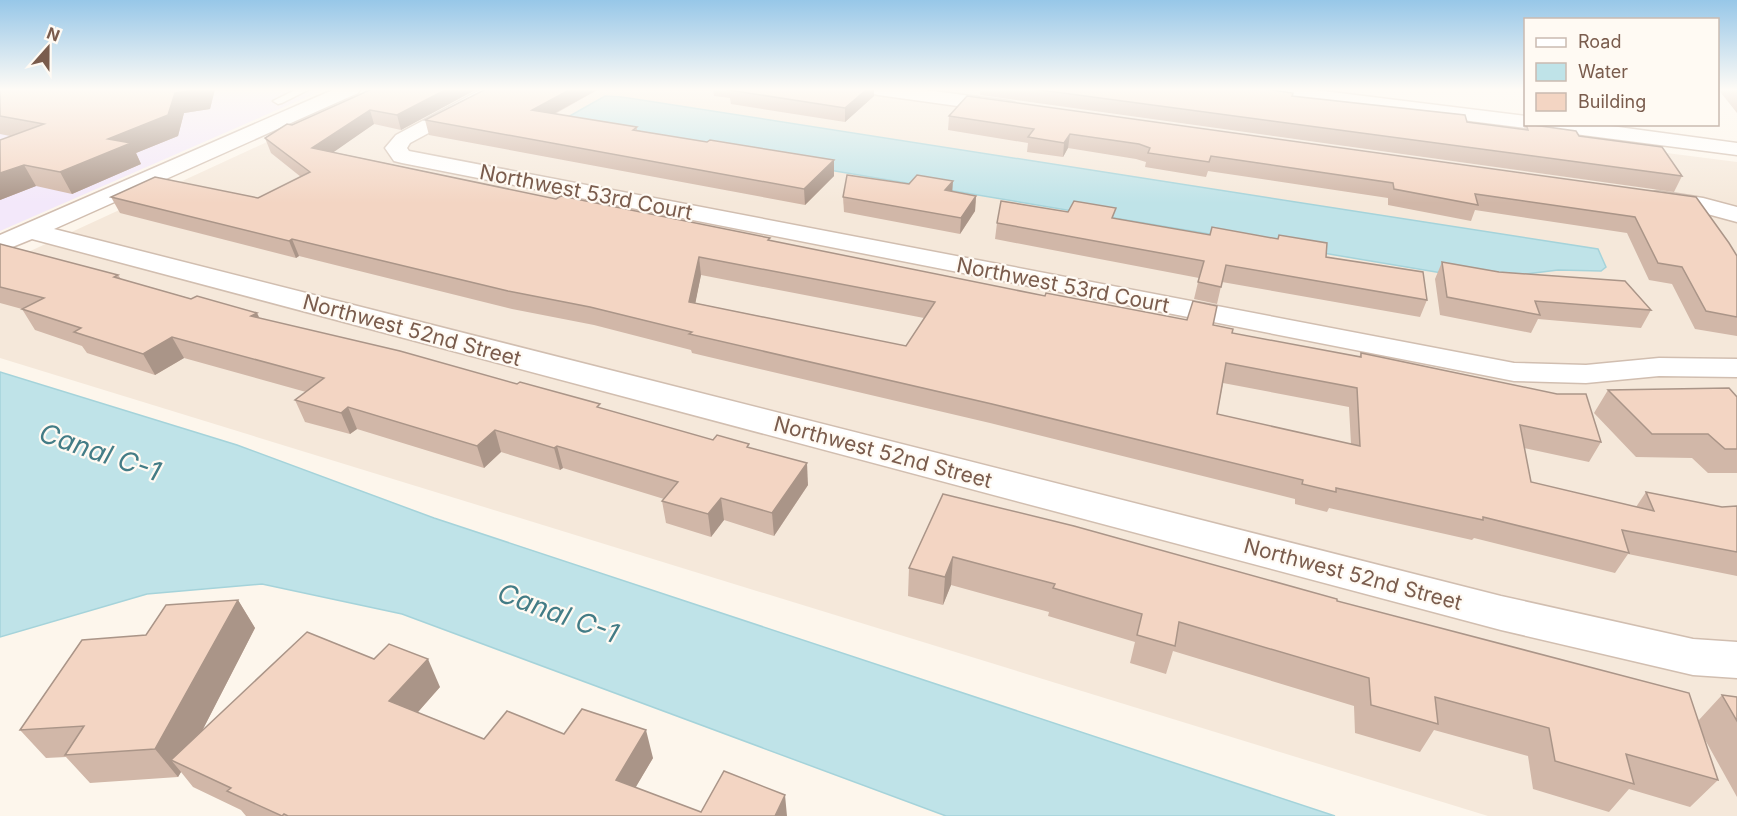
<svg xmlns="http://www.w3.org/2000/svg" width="1737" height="816" font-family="Inter,sans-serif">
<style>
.residential{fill:#f5e8da}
.education{fill:#f3e8fa}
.water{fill:#bfe3e8;stroke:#a5d3da;stroke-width:1.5}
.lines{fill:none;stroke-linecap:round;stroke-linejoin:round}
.service-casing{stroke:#d1beb0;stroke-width:3}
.minor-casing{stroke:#d1beb0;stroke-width:3}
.tertiary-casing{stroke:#d1beb0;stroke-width:3}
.service{fill:#fff;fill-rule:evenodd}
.minor{fill:#fff;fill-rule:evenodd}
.tertiary{fill:#fff;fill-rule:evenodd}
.wall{fill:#d1b7a8;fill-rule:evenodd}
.shaded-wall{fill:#aa9588}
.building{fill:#f3d5c3;stroke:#aa9588;stroke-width:1.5;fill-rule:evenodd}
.labels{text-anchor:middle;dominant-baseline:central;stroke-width:4.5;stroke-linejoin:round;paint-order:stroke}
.street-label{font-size:21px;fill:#7a5c4d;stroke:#fffaf3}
.near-water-label{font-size:27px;font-style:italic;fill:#437c86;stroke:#fffaf3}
</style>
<rect width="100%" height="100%" fill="#fdf6ec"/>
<path class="residential" d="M382,89H1167L1737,162V816H1488L0,358V265Z"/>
<path class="education" d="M0,89H325L0,231Z"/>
<g class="water">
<path d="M605,96L622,97L1598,249L1606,267L1601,271L1558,270L1518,275L1448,274L561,125L559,122Z"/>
<path d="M0,372L237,445L434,518L1335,816H946L402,614L262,584L147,594L0,637Z"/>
</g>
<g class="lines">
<defs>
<path id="service" d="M297,89H310L282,103L278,104L273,101Z"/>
<g id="minor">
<path d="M335,89H360L358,93L54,229L1501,596L1693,639L1737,642V678L1693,675L1501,630L32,239L0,252V235Z"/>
<path d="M482,89H505L503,93L410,143L407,148L409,151L1514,363L1586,365L1659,358L1737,359V377L1659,376L1586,383L1514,381L402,163L394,161L385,148L396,135Z"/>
<path d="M869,89H919L1008,101L1015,103L1018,107L1015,111L1008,113L878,95L871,93Z"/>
<path d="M1657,191L1703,198L1737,207V222L1700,212L1649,203L1645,198L1649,193Z"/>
</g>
<path id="tertiary" d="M1252,89H1307L1526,116V124H1596L1737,143V155L1544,130L1537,128L1534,125L1526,128L1261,95L1254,93Z"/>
</defs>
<use href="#service" class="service-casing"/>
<use href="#minor" class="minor-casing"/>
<use href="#tertiary" class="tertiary-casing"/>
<use href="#service" class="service"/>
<use href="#minor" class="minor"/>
<use href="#tertiary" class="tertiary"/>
</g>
<g class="wall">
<path d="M0,89H215L210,109L184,113L178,136L136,153L141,164L72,194L36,186L0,200L10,136L0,134Z"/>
<path d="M372,89H477L401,130L374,124L333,152L556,199L771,241L1045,296L1213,325L1232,333L1359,357L1361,353L1601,442L1589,462L1524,448L1531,482L1636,507L1646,492L1722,507L1737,506V576L1628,554L1615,573L1474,538L1472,540L1329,508L1327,512L1295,504V499L990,423L692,353L691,350L594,325L512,309L299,256L296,258L120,213L111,197L258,198L301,177L271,153L265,138ZM701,275L924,318L906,346L695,303ZM1223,383L1349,407L1351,444L1217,414Z"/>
<path d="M486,89H599L555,114L637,127V130L834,176L805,205L429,135L425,120Z"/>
<path d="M713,89H874V96L845,122L731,104L730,98L714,96Z"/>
<path d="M980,89H1215L1292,96L1467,122L1523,130L1526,124L1579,136L1682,176L1674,192L980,95Z"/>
<path d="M1718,89H1737V113Z"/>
<path d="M949,116L1696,197L1737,256V336L1695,329L1672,284L1649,280L1627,233L1475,210L1471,221L1388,205V198L1208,171L1206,177L1145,167L1146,162L1136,159L1068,148L1063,157L1027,152L1028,143L948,130Z"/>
<path d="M952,192L976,196L975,211L960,234L844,212L843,197Z"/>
<path d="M1068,212L1114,219L1326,257L1427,300L1420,317L1222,282L1217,304L1194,299L1199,278L995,239L997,223Z"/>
<path d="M0,244L118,275L121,279L260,318L601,408L713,440L749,448L808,485L774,536L724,520L711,537L666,523L662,501L664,499L563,468L560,470L501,452L484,468L357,429L350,434L305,422L295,400L306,392L184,358L155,375L87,353L82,346L35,330L22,309L0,303Z"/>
<path d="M1442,262L1651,310L1641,328L1538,319L1531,333L1440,315L1435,279Z"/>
<path d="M1608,390L1737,397V473H1708L1692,458L1636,457L1594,413Z"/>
<path d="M943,494L1337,601L1698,721L1722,695L1737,697V797L1703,736L1718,780L1690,807L1629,789L1609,812L1533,789L1528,756L1434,730L1420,752L1355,733L1354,706L1173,651L1166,674L1130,663L1135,642L1048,616L1049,612L951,585L943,605L908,596L909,568Z"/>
<path d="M238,600L255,628L202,731L440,687L417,713L484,739L564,734L653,758L635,788L701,812L787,816H246L241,810L193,787L181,772L178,777L90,783L66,757L46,758L20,730L146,635Z"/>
</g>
<g class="shaded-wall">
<path d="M202,89H215L210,109L184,113L178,136L136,153L141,164L72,194L60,172L175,93Z"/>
<path d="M447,89H477L401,130L397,115Z"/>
<path d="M571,89H599L535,124L532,110Z"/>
<path d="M867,89H874V96L845,122V108Z"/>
<path d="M370,110L374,124L318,163L312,148Z"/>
<path d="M1070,134L1068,148L1063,157L1064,143Z"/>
<path d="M834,160V176L805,205L804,189Z"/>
<path d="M24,165L36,186L0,200V173Z"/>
<path d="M953,181L952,196L945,190Z"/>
<path d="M976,196L975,211L960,234L961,218Z"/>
<path d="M292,239L299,256L296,258L289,241Z"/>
<path d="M699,257L701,275L692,320L689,302Z"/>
<path d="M257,313L267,333L251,316Z"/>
<path d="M172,337L184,358L155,375L143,354Z"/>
<path d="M348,407L357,429L350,434L341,413Z"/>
<path d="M495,430L501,452L484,468L477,446Z"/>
<path d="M557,446L563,468L560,470L554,448Z"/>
<path d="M807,463L808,485L774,536L772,513Z"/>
<path d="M721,498L724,520L711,537L708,514Z"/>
<path d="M953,557L951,585L943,605L945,577Z"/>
<path d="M238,600L255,628L184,766L171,760L181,772L178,777L155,749Z"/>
<path d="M428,659L440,687L403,729L389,701Z"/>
<path d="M646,730L653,758L624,807L616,780Z"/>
<path d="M785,795L787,816H775Z"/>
</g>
<g class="building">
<path d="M0,89H202L175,93L168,115L108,139L131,143L60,172L24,165L0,173V140L44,124L0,116Z"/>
<path d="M372,89H447L397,115L370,110L312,148L556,199L561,196L770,238L768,240L1045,296L1046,293L1187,320L1193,301L1217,306L1213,325L1233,329L1232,333L1361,357V353L1557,394H1586L1601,442L1520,425L1531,482L1654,511L1646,492L1722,507L1737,506V552L1622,530L1629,553L1483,517V520L1336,488V492L1302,484L1303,480L992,404L689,334L692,332L590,307L508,291L292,239L289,241L111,197L155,177L258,198L310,172L265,138L287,124L292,125ZM699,257L935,302L906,346L689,302ZM1226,363L1357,388L1360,446L1217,414Z"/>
<path d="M486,89H571L532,110L637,127L633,130L707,142L710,140L834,160L804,189L425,120Z"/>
<path d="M731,89H867L845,108L729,90Z"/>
<path d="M1033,89H1244L1257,90L1258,89H1264L1293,93L1292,96L1465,115L1467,122L1528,130L1526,124L1576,131L1579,136L1662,147L1682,176Z"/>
<path d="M967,96L1696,197L1729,243L1737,256V317L1706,311L1682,267L1658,263L1635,217L1475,194L1478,205L1394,189L1393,183L1211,156L1209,162L1148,153L1150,148L1139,144L1070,134L1064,143L1028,137L1034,129L949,116Z"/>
<path d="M847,175L909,184L917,175L953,181L945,190L976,196L961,218L843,197Z"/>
<path d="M1001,201L1068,212L1074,201L1116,208L1112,218L1210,235L1212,227L1278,239L1279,235L1327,243L1326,257L1423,272L1427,300L1226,265L1221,287L1198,282L1204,261L997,223Z"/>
<path d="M0,244L118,275L114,277L191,299L197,296L257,313L251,316L400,351L517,384L520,382L600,404L597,407L713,440L717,435L749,444L747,447L807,463L772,513L721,498L708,514L662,501L678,482L557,446L554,448L495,430L477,446L348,407L341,413L295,400L324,378L172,337L143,354L74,332L81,328L22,309L44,298L0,287Z"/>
<path d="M1442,262L1499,272L1625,281L1651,310L1535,301L1540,315L1447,297Z"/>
<path d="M1729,388L1737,397V449H1725L1708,434H1652L1608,390Z"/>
<path d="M943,494L1074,526L1337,599V601L1689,693L1718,780L1626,754L1634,784L1555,761L1549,728L1435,697L1438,724L1371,705L1369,678L1179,622L1175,646L1137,635L1142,614L1053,588L1055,584L953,557L945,577L909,568Z"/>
<path d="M238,600L155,749L65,755L84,726L20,730L82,640L146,635L166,605Z"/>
<path d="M307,632L374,659L389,644L428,659L389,701L484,739L507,711L564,734L582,709L646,730L616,780L701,812L724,771L785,795L775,816H288L284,814L282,816L227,791L231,788L171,760Z"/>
<path d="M1722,695L1737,697V721Z"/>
</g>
<linearGradient id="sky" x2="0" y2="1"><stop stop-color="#97c7e8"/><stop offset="0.44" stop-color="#fefbf6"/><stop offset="1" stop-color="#fefbf6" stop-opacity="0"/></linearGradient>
<rect width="1737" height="203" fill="url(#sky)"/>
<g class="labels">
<g class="street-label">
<text transform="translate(586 192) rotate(11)">Northwest 53rd Court</text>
<text transform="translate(1063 285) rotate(11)">Northwest 53rd Court</text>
<text transform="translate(412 330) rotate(15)">Northwest 52nd Street</text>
<text transform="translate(883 452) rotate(15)">Northwest 52nd Street</text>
<text transform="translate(1353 574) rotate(15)">Northwest 52nd Street</text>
</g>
<g class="near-water-label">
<text transform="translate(100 452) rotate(19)">Canal C-1</text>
<text transform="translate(558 613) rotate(20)">Canal C-1</text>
</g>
</g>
<rect x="1524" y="18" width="195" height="108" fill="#fffaf3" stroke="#cabbb1" stroke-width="1.5"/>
<rect x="1536" y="38" width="30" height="9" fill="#ffffff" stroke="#cabbb1" stroke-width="1.5"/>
<text x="1578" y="48" font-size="18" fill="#7a5c4d">Road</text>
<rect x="1536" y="63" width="30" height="18" fill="#bfe3e8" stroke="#cabbb1" stroke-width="1.5"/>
<text x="1578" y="78" font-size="18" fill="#7a5c4d">Water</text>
<rect x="1536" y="93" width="30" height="18" fill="#f3d5c3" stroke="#cabbb1" stroke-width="1.5"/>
<text x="1578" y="108" font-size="18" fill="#7a5c4d">Building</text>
<g transform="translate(48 48) rotate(21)" stroke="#fffaf3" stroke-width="4.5" paint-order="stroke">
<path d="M0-4.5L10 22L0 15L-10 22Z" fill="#7a5c4d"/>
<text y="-9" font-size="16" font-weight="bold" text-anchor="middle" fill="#7a5c4d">N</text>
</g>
</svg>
